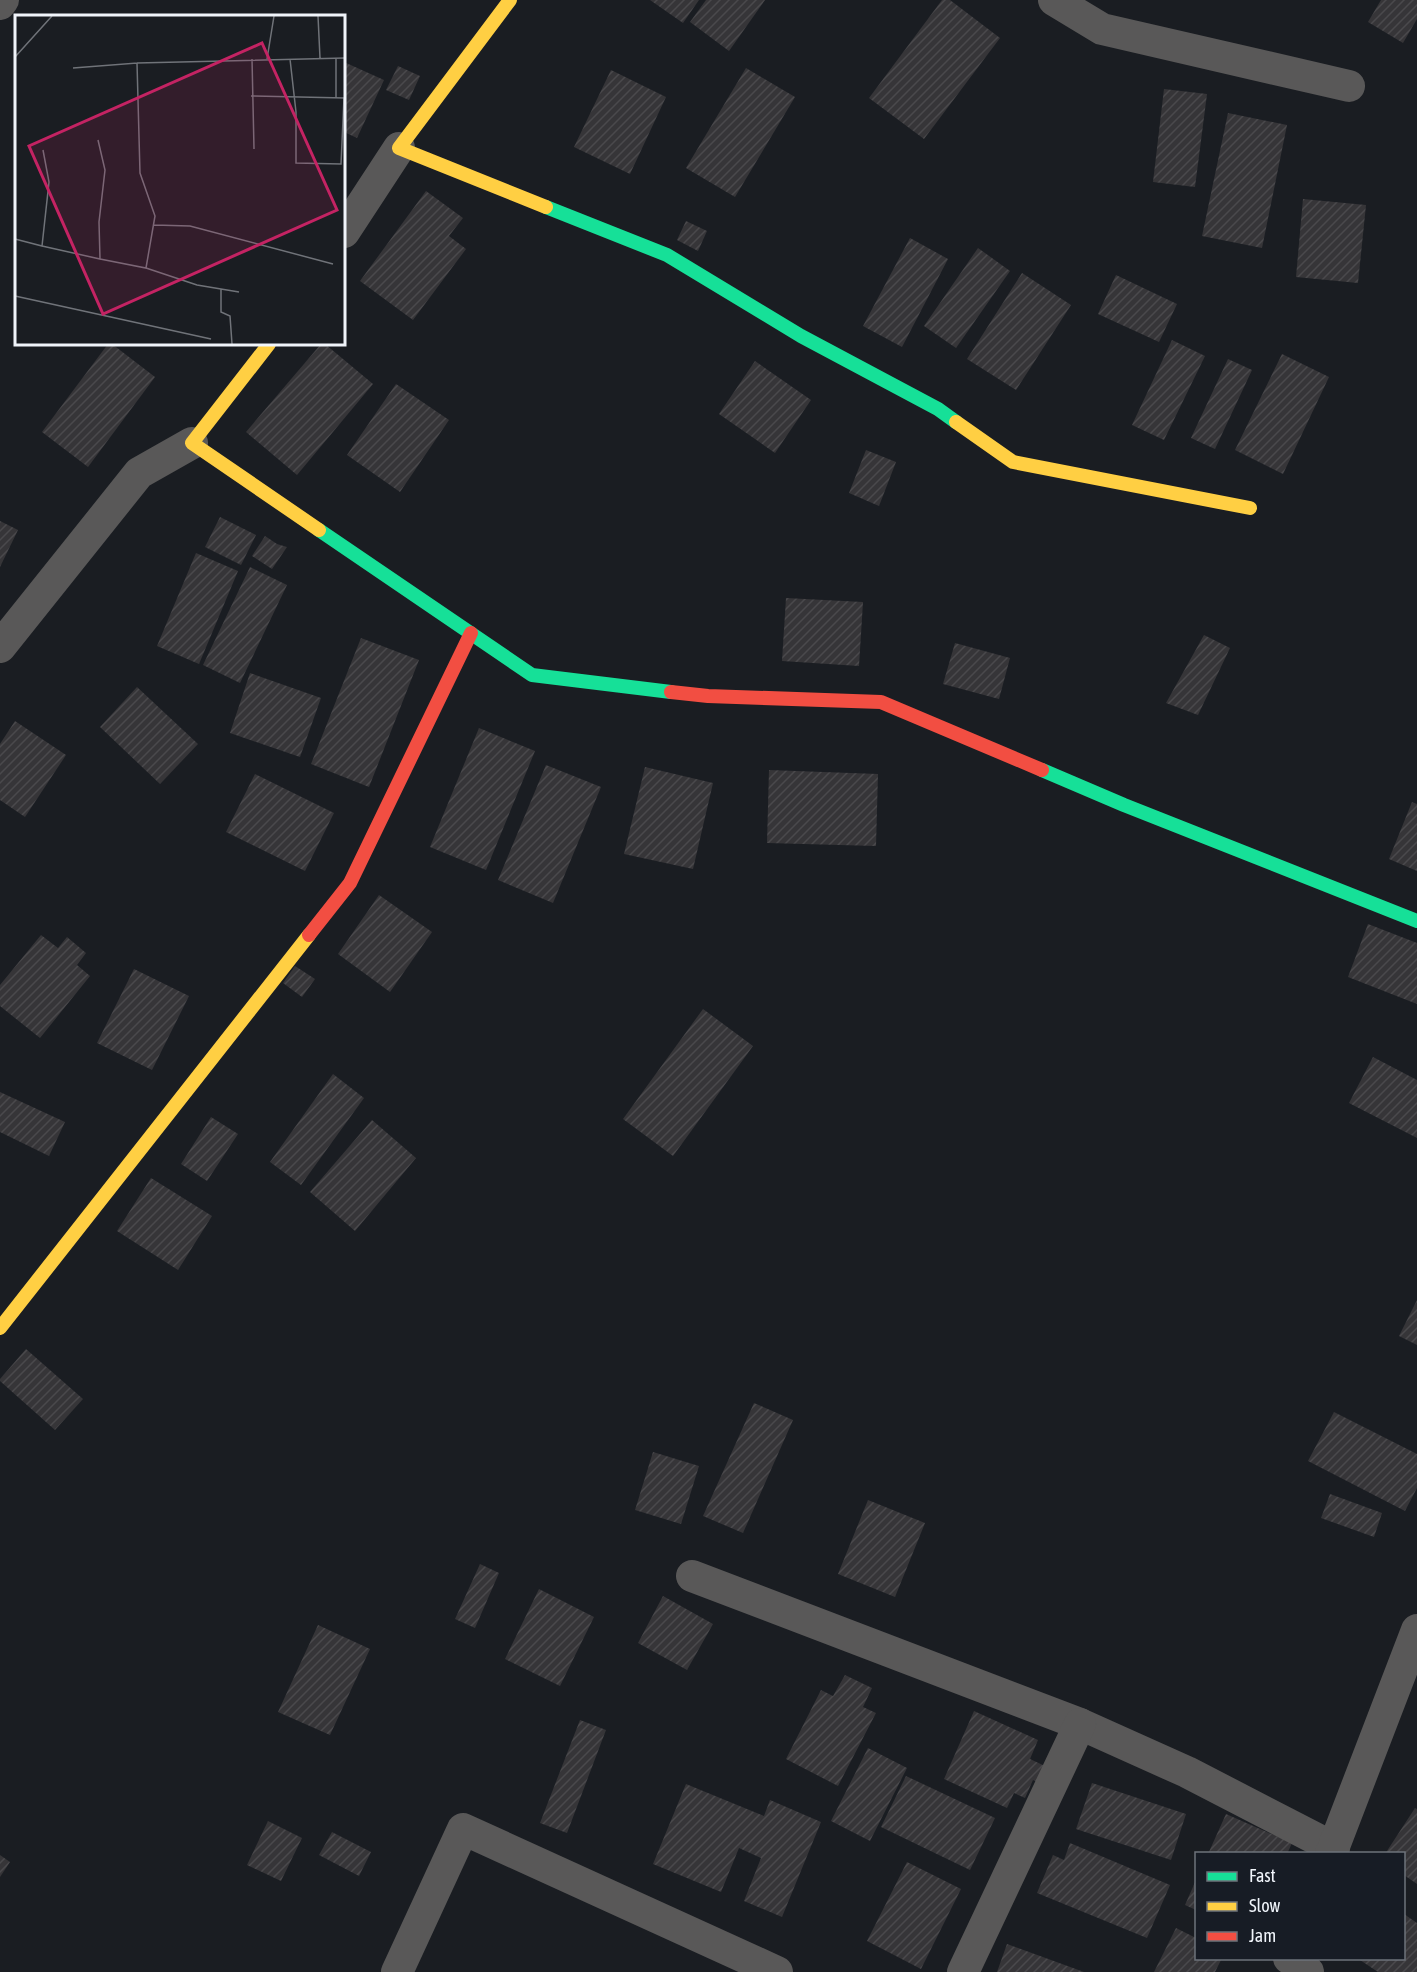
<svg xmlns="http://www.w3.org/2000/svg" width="1417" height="1972" font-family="'Asap Condensed',sans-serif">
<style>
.building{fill:url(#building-hatch)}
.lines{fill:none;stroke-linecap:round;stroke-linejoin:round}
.street{stroke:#595858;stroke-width:32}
.fast{stroke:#16e098;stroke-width:14}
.slow{stroke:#ffcf43;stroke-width:14}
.jam{stroke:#f24e42;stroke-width:14}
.inset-road{fill:none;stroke:#707379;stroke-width:1.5}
.view{fill:#c42363;fill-opacity:0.15;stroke:#c42363;stroke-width:3}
.inset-edge{fill:none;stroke:#f1f5fb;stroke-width:3}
</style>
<defs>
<pattern id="building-hatch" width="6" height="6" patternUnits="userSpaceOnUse" patternTransform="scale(1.5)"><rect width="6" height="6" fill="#363538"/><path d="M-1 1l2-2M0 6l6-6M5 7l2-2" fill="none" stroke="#4a494c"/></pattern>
</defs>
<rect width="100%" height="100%" fill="#1a1d22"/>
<g class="building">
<path d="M650,0H699L683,23Z"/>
<path d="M706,0H765L729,51L690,22Z"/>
<path d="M942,0H950L1000,38L924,139L869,98Z"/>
<path d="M1381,0H1417V19L1403,43L1368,22Z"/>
<path d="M344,62L384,80L357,138L344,132Z"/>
<path d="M398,66L420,76L409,100L386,90Z"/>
<path d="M746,68L795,97L735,197L686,168Z"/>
<path d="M611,70L666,97L630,174L574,147Z"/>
<path d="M1164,89L1207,94L1195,187L1153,182Z"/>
<path d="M1228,113L1287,125L1262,248L1202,236Z"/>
<path d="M426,191L463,218L449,236L466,249L413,320L360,281Z"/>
<path d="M1303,199L1366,205L1358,283L1296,277Z"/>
<path d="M686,221L707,231L698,251L677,240Z"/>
<path d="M910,238L948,259L902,347L863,326Z"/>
<path d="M978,248L1010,271L956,348L924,326Z"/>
<path d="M1022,273L1071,305L1016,390L967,359Z"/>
<path d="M1116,275L1177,304L1159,342L1098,314Z"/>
<path d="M1172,340L1205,356L1164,440L1132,425Z"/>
<path d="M108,344H112L155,377L88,467L42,432Z"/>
<path d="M321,344H325L373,384L297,475L246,432Z"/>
<path d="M1282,354L1329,377L1283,474L1235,450Z"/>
<path d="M1228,359L1252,370L1215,449L1191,438Z"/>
<path d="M755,361L811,400L775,453L719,414Z"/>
<path d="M396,384L449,420L400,492L347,455Z"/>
<path d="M866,450L896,462L879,506L849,493Z"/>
<path d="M220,517L256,535L241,565L205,547Z"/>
<path d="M0,521L18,530L0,567Z"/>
<path d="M265,536L277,544L287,547L272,569L252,556Z"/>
<path d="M196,553L238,571L199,664L157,646Z"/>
<path d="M250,567L287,585L240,683L203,665Z"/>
<path d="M786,598L863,602L859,666L782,661Z"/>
<path d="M1204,635L1230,648L1198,715L1166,703Z"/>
<path d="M361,638L419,660L369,787L311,764Z"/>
<path d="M955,643L1010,658L999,699L943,684Z"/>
<path d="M250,673L321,698L300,757L230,733Z"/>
<path d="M137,687L198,744L160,784L100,727Z"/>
<path d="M15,721L66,755L25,817L0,800V744Z"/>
<path d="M479,728L535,751L486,870L430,847Z"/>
<path d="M546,765L601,787L553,903L498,880Z"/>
<path d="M645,767L713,783L693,869L624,854Z"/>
<path d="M769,770L878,774L876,846L767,843Z"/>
<path d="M255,774L334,813L305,871L226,832Z"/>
<path d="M1412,802L1417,804V871L1389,859Z"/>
<path d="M379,895L432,932L390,992L338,954Z"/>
<path d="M1368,924L1417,943V1004L1348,977Z"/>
<path d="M41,935L58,948L67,937L86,953L77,965L90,976L40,1038L0,1006V985Z"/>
<path d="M295,966L315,979L302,997L283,983Z"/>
<path d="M134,969L189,996L152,1070L97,1043Z"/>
<path d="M703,1009L753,1046L673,1156L623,1119Z"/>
<path d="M1373,1057L1417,1080V1138L1349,1103Z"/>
<path d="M333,1074L364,1098L301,1185L270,1162Z"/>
<path d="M0,1092L65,1122L49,1156L0,1132Z"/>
<path d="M211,1117L238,1134L207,1181L181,1164Z"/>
<path d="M372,1120L416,1158L355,1231L310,1192Z"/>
<path d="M151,1178L212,1216L178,1270L117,1231Z"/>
<path d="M1417,1300V1345L1399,1336Z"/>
<path d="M26,1349L83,1399L55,1430L0,1381V1379Z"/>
<path d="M754,1403L793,1420L743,1533L703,1516Z"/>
<path d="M1334,1412L1417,1454V1488L1405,1511L1308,1461Z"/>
<path d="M653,1452L699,1466L681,1524L635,1510Z"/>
<path d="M1330,1494L1382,1513L1374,1537L1321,1518Z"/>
<path d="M868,1500L925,1523L895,1597L838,1574Z"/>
<path d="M480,1564L499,1573L475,1628L455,1619Z"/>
<path d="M539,1589L594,1617L560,1686L505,1659Z"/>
<path d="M663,1596L713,1624L687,1670L638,1643Z"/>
<path d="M318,1625L370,1649L330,1735L278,1712Z"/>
<path d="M845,1675L872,1688L863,1707L876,1713L838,1786L786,1759L821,1690L833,1696Z"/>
<path d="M974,1711L1038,1740L1030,1759L1047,1767L1039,1783L1033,1780L1025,1798L1014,1793L1007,1808L944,1779Z"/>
<path d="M580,1720L606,1730L567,1833L540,1823Z"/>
<path d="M868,1748L907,1768L870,1841L831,1821Z"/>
<path d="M906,1776L995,1818L970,1870L881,1827Z"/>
<path d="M1092,1783L1186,1814L1171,1860L1076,1829Z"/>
<path d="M686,1784L764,1816L770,1800L821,1822L782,1917L744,1901L761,1858L739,1848L721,1892L653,1864Z"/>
<path d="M1415,1808L1417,1809V1884L1404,1875V1854H1385Z"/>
<path d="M1226,1814L1292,1843L1287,1854H1208Z"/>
<path d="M268,1821L302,1838L281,1881L247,1865Z"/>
<path d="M332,1832L371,1852L359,1876L319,1855Z"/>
<path d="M1070,1843L1170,1885L1147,1938L1037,1893L1053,1855L1064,1860Z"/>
<path d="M0,1855L10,1862L0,1877Z"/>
<path d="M907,1862L961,1889L921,1969L867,1941Z"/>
<path d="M1196,1880V1910L1185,1905Z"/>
<path d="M1404,1914L1417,1923V1972H1378L1357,1958H1404Z"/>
<path d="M1176,1928L1196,1938V1958H1222L1215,1972H1154Z"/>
<path d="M1007,1944L1084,1972H997Z"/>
</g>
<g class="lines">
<g class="street">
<path d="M1054,0L1102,29L1349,86"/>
<path d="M0,4L3,0"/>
<path d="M344,232L399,148"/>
<path d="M0,647L139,473L192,443"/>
<path d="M692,1576L1080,1724L1187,1772L1334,1848"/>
<path d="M1331,1854L1417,1630"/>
<path d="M1289,1958L1308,1972"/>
<path d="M397,1972L463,1829L777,1972"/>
<path d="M963,1972L1080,1724"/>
</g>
<g class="fast">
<path d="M546,207L667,255L801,336L938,409L956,422"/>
<path d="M319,530L532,675L671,692"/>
<path d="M1042,770L1124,805L1417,921"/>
</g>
<g class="slow">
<path d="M510,0L399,148L546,207"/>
<path d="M269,344L192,443L319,530"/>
<path d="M956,422L1013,462L1250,508"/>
<path d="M0,1328L309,935"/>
</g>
<g class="jam">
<path d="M671,692L708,696L881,702L1042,770"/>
<path d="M309,935L350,883L471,633"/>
</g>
</g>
<g transform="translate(15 15)">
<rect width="330" height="330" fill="#1a1d22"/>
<path class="inset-road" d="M303,1L305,43M0,42L37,1M321,43V83M237,44L239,134M252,44L259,1M275,44L281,97V148L326,149L329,83M122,48L330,43M58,53L122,48L125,158L140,201L131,253L85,244M236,81L330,83M139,210L175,211L318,249M0,224L27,231L34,167L28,135M27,231L85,244L84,207L90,155L83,125M131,253L182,270L224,277M206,274V297L215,301L217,329M0,281L196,324"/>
<path class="view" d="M247,28L322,195L88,299L14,131Z"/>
<rect width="330" height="330" class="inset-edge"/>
</g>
<rect x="1195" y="1852" width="210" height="108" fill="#171c25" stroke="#6e737b" stroke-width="1.5"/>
<rect x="1207" y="1872" width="30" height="9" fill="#16e098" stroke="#6e737b" stroke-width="1.5"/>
<text x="1249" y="1882" font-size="18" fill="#f1f5fb">Fast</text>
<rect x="1207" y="1902" width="30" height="9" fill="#ffcf43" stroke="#6e737b" stroke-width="1.5"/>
<text x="1249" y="1912" font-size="18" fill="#f1f5fb">Slow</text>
<rect x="1207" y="1932" width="30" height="9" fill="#f24e42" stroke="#6e737b" stroke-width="1.5"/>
<text x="1249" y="1942" font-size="18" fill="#f1f5fb">Jam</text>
</svg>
